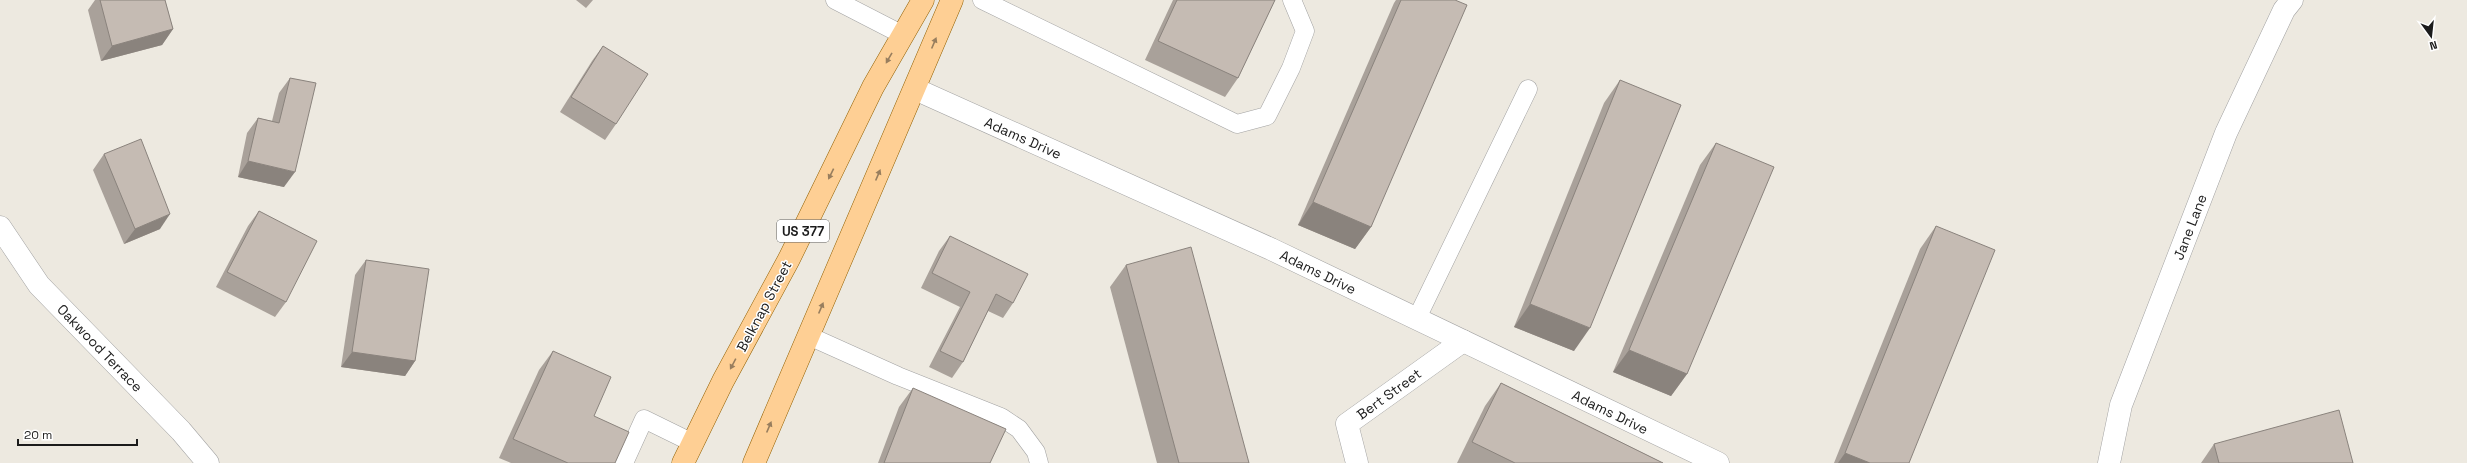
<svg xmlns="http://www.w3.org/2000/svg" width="2467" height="463" font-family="'Space Grotesk',sans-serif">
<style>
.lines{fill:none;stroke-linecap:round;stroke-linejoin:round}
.service-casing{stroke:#a2a2a2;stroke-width:19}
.minor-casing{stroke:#a2a2a2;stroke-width:23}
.primary-casing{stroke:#926000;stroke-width:23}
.service{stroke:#fff;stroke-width:18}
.minor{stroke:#fff;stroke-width:22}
.primary{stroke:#fecf94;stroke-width:22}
.wall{fill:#a9a19a}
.shaded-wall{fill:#8a837d}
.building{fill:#c5bbb3;stroke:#8a837d}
.oneway{fill:#987e5e}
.labels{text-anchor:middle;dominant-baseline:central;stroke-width:3;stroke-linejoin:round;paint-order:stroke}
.shield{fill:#fff;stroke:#5f5f5f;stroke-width:1}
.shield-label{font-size:13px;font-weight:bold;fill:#1b1b1b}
.street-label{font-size:14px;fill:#1b1b1b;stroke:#fff}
</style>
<rect width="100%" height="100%" fill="#ede9e0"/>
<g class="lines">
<defs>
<g id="service">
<path d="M835,0L903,35"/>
<path d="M982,0L1237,124L1267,116L1291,68L1305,31L1292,0"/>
<path d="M1417,318L1528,89"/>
<path d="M809,336L898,376L1001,417L1019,429L1036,452L1039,463"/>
<path d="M624,463L644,419L693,443"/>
</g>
<g id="minor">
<path d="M915,89L1271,249L1718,463"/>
<path d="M0,227L39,285L181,431L208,463"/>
<path d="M1357,463L1347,424L1463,341"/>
<path d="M2109,463L2121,405L2226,133L2284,10L2292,0"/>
</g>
<g id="primary">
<path d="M683,463L723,381L789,259L873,87L923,0"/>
<path d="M754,463L952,0"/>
</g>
</defs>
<use href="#service" class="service-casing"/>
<use href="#minor" class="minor-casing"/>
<use href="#primary" class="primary-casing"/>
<use href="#service" class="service"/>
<use href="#minor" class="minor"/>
<use href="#primary" class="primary"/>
</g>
<g class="wall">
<path d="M95,0H165L173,29L162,45L101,61L88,10Z"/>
<path d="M576,0H593L586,8Z"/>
<path d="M1173,0H1275L1238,78L1225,97L1145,60Z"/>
<path d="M1396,0H1455L1371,227L1355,249L1298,225L1394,3Z"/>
<path d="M603,46L616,124L605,140L560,112L592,61Z"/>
<path d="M290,78L284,187L238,177L247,133L258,118L272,121L279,93Z"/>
<path d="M1620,80L1574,351L1514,327L1604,103Z"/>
<path d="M1716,143L1687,374L1671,396L1613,372L1700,165Z"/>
<path d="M104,154L160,229L124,244L93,170Z"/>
<path d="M259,211L286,302L275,317L216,287L248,226Z"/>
<path d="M1936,226L1909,463H1834L1920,249Z"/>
<path d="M950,236L1013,303L1003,318L988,311L963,362L952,378L929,367L960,307L921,288L939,251Z"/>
<path d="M366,260L415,361L405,376L341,367L355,275Z"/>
<path d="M1126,265L1249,463H1157L1110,287Z"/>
<path d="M553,351L594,416L615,463H511L499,458L539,370Z"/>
<path d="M1501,383L1663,463H1457L1485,406Z"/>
<path d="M913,388L990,463H878L899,407Z"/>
<path d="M2214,444L2353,463H2201Z"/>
</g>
<g class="shaded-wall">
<path d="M173,29L162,45L101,61L112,46Z"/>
<path d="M248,161L295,172L284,187L238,177Z"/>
<path d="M1313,202L1371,227L1355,249L1298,225Z"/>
<path d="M170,214L160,229L124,244L135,229Z"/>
<path d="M1530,304L1590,328L1574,351L1514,327Z"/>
<path d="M1629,350L1687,374L1671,396L1613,372Z"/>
<path d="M352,352L415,361L405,376L341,367Z"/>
<path d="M1845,453L1870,463H1838Z"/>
</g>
<g class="building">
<path d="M100,0H165L173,29L112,46Z"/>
<path d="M1177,0H1275L1238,78L1158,41Z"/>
<path d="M1401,0H1455L1467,5L1371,227L1313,202Z"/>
<path d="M603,46L648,74L616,124L571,97Z"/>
<path d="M290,78L316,83L295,172L248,161L258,118L279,123Z"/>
<path d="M1620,80L1681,105L1590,328L1530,304Z"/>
<path d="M141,139L170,214L135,229L104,154Z"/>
<path d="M1716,143L1774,167L1687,374L1629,350Z"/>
<path d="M259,211L317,241L286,302L227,272Z"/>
<path d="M1936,226L1995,250L1909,463H1870L1845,453Z"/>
<path d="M950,236L1028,274L1013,303L996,294L963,362L940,351L970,292L932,273Z"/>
<path d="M1191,247L1249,463H1179L1126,265Z"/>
<path d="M366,260L429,269L415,361L352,352Z"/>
<path d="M553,351L611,377L594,416L629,432L615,463H568L513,439Z"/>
<path d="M1501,383L1663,463H1515L1472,442Z"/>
<path d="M913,388L1006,429L990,463H884Z"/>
<path d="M2339,410L2353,463H2219L2214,444Z"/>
</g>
<defs><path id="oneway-solid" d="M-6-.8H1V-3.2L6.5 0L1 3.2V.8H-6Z"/></defs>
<g class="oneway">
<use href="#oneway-solid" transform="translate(934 43) rotate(-67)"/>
<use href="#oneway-solid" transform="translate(889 58) rotate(120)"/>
<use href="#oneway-solid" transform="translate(831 174) rotate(116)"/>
<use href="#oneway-solid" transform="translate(878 175) rotate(-67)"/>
<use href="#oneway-solid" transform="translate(821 308) rotate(-67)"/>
<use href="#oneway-solid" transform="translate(733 364) rotate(118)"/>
<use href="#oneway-solid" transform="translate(769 427) rotate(-67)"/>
</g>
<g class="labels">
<rect class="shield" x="777" y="220" width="52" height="22" rx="3"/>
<g class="shield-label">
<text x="803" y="231">US 377</text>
</g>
<g class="street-label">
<text transform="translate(1023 138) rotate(24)">Adams Drive</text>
<text transform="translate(2190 227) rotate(-69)">Jane Lane</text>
<text transform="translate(1318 272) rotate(26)">Adams Drive</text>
<text transform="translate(764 306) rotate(-62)">Belknap Street</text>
<text transform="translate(100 348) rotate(46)">Oakwood Terrace</text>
<text transform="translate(1389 394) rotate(-36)">Bert Street</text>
<text transform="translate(1610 412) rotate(26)">Adams Drive</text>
</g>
</g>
<g transform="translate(2431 36) rotate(165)" stroke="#ffffff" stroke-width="3" paint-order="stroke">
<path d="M0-3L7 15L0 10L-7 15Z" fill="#1b1b1b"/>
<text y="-6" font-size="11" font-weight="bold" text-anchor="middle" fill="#1b1b1b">N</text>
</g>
<path d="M18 439v6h119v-6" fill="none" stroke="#1b1b1b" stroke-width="2"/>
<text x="24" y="439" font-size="12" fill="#1b1b1b" stroke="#ffffff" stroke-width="3" paint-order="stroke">20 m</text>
</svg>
